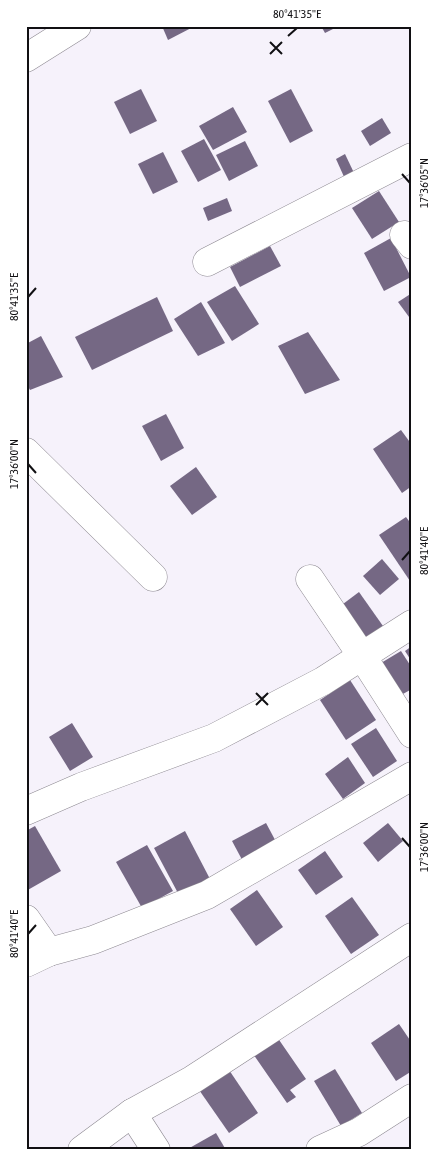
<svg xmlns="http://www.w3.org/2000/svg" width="438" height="1176" font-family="'Asap Condensed',sans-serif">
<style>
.building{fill:#756884}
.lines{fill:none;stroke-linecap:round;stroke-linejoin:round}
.minor-casing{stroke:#8d8991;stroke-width:29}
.minor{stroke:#fff;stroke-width:28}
.ticks{fill:none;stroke:#111013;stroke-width:2}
.neatline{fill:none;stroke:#111013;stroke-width:2}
.ticks-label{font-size:12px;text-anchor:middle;fill:#111013}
</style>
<rect width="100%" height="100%" fill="#f6f2fb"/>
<g class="building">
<path d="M162,26H195L168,40Z"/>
<path d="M321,26H339L325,33Z"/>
<path d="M141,89L157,121L130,134L114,102Z"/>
<path d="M291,89L313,131L290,143L268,101Z"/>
<path d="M233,107L247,132L213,150L199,126Z"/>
<path d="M382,118L391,133L370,146L361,131Z"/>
<path d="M204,139L221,170L198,182L181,151Z"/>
<path d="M245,141L258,166L229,181L216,155Z"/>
<path d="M163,152L178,182L153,194L138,164Z"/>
<path d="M345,154L355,175L345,179L336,159Z"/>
<path d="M379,191L399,222L372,239L352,208Z"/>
<path d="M227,198L232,211L208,221L203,208Z"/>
<path d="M391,238L411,277L384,291L364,253Z"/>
<path d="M270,246L281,266L240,287L230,267Z"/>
<path d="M235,286L259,324L232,341L207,302Z"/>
<path d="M412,293V321L398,302Z"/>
<path d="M157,297L173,331L92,370L75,337Z"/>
<path d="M201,302L225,343L198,356L174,319Z"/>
<path d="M308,332L340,380L305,394L278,346Z"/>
<path d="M41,336L63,377L30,390L26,383V344Z"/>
<path d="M166,414L184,448L161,461L142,426Z"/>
<path d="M401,430L412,445V486L402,493L373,449Z"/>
<path d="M196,467L217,497L192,515L170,486Z"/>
<path d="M406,517L412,525V584L379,535Z"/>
<path d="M382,559L399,579L380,595L363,576Z"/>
<path d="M359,592L383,626L359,643L335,610Z"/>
<path d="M412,646V662L405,651Z"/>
<path d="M401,651L412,668V689L401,695L381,663Z"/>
<path d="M350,680L376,720L346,740L320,700Z"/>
<path d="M72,723L93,757L70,771L49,737Z"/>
<path d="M376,728L397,761L373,777L351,744Z"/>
<path d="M348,757L365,783L343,799L325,774Z"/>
<path d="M266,823L281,851L247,869L232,841Z"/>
<path d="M388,823L403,841L378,862L363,843Z"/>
<path d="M35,826L61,871L26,891V831Z"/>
<path d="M185,831L210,879L179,895L154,848Z"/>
<path d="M147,845L173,891L142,908L116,862Z"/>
<path d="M325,851L343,877L316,895L298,870Z"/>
<path d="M257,890L283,927L256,946L230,909Z"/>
<path d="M352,897L379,935L351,954L325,916Z"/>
<path d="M399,1024L412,1043V1071L396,1081L371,1043Z"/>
<path d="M275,1034L306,1079L290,1090L296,1097L287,1103L251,1051Z"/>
<path d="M227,1067L258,1113L229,1133L197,1087Z"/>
<path d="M335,1069L362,1113L341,1126L314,1081Z"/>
<path d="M216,1133L226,1150H186Z"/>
</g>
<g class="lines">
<defs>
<g id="minor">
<path d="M26,58L77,26"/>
<path d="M404,235L412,245"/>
<path d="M207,262L412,157"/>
<path d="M26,452L153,577"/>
<path d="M310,579L362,656L412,734"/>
<path d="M26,811L81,787L214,738L323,681L412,624"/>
<path d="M26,919L49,952"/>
<path d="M26,963L49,952L93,940L207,895L412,776"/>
<path d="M132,1113L156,1150"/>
<path d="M82,1150L132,1113L192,1080L412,937"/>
<path d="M320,1150L359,1132L412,1098"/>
</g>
</defs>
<use href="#minor" class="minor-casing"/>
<use href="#minor" class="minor"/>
</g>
<path class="ticks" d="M288,36L297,28M270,42L282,54M270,54L282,42M402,174L410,183M28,297L36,288M28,464L36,473M402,560L410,551M256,693L268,705M256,705L268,693M402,838L410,847M28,934L36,925"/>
<rect width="438" height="1176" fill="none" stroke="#ffffff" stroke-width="55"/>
<rect x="28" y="28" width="382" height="1120" class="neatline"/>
<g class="ticks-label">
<text x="297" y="18">80°41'35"E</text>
<text transform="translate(424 183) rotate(-90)" y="4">17°36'05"N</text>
<text transform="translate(14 297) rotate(-90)" y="4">80°41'35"E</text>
<text transform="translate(14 464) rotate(-90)" y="4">17°36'00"N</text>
<text transform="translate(424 551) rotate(-90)" y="4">80°41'40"E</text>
<text transform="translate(424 847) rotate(-90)" y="4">17°36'00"N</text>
<text transform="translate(14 934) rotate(-90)" y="4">80°41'40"E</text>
</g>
</svg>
